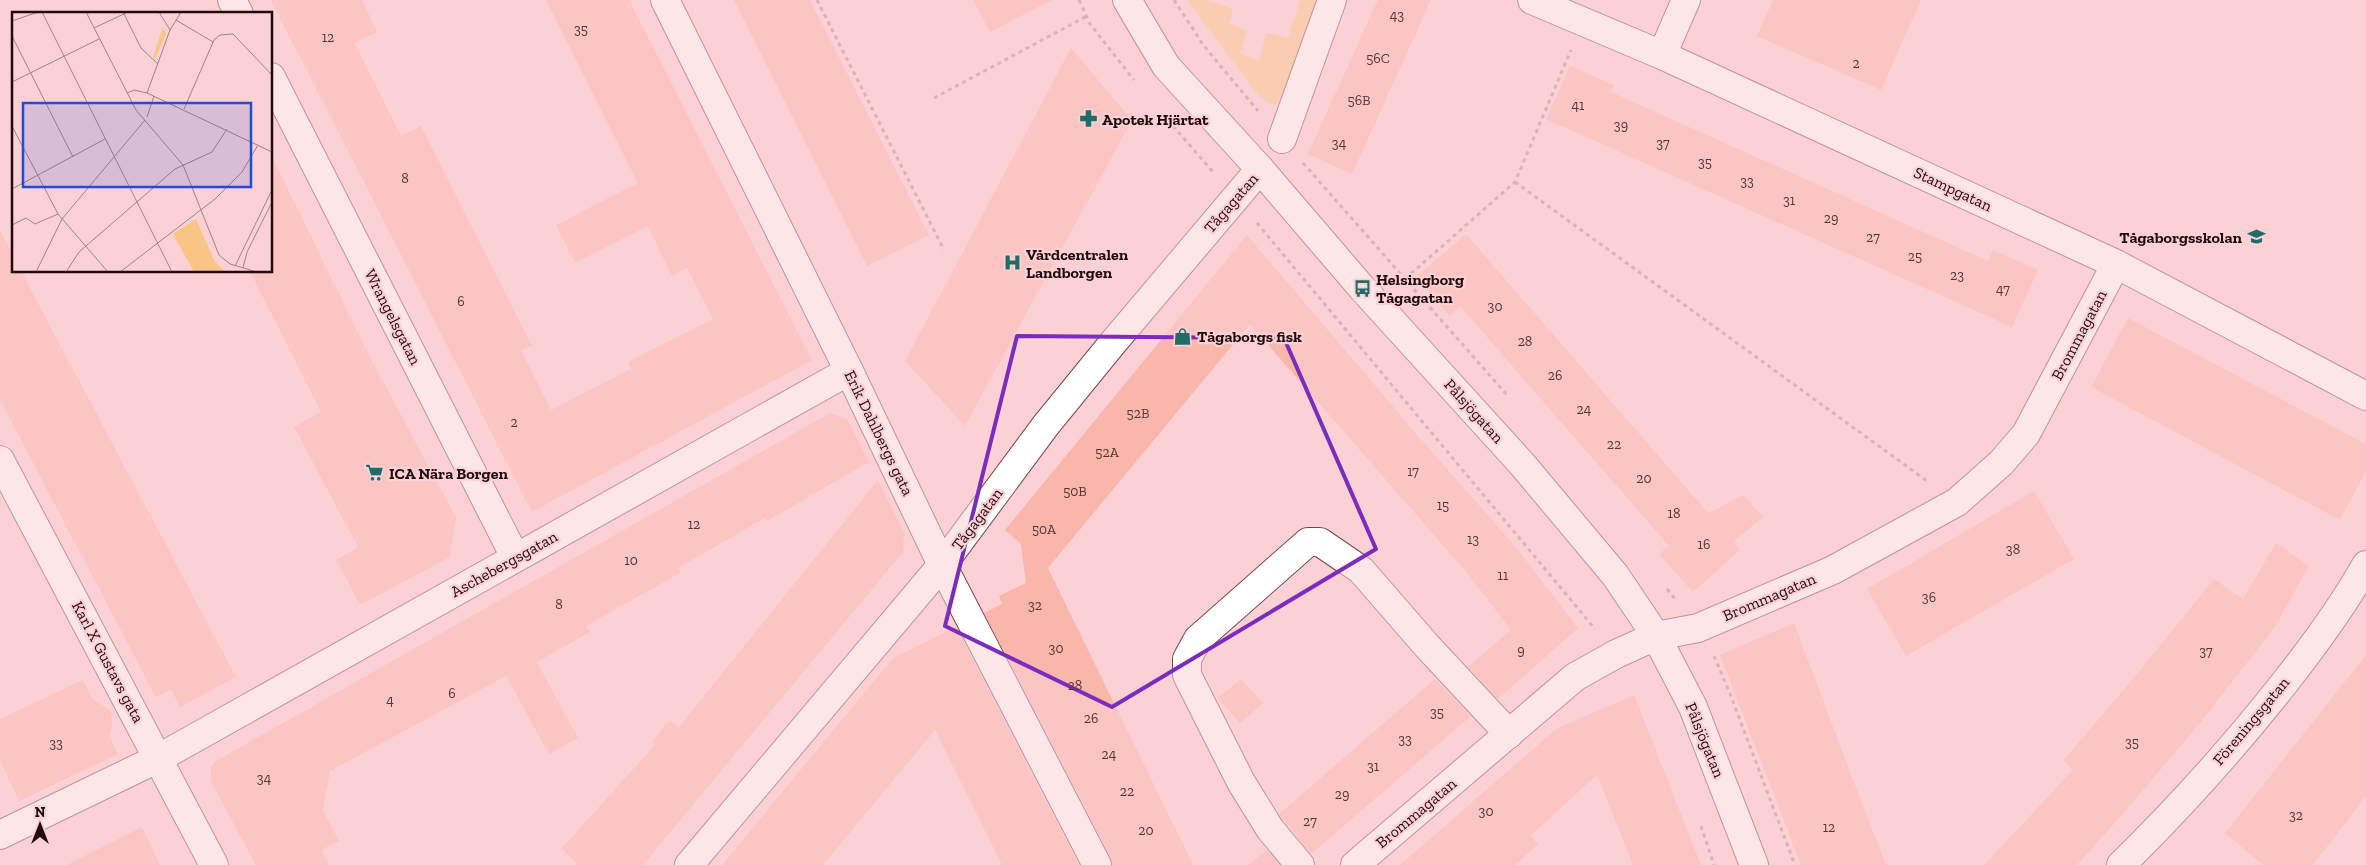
<svg xmlns="http://www.w3.org/2000/svg" width="2366" height="865" font-family="'Zilla Slab',serif">
<style>
.green{fill:#f9c587}
.building{fill:#f9b6aa}
.lines{fill:none;stroke-linecap:round;stroke-linejoin:round}
.minor-casing{stroke:#7f454e;stroke-width:30}
.path{stroke:#b18e92;stroke-width:3;stroke-dasharray:4 4;stroke-linecap:butt}
.minor{stroke:#fff;stroke-width:28}
.marked{fill:none;stroke:#7b2cbf;stroke-width:4;stroke-linejoin:round}
.labels{text-anchor:middle;dominant-baseline:central;stroke-width:4.5;stroke-linejoin:round;paint-order:stroke}
.number-label{font-size:14px;fill:#573535}
.poi-label{font-size:16px;font-weight:bold;fill:#210a0e;stroke:#fbd1d5;text-anchor:start}
.street-label{font-size:16px;fill:#210a0e;stroke:#fbd1d5}
.inset-road{fill:none;stroke:#a48185;stroke-width:1}
.view{fill:#1d4ed8;fill-opacity:0.15;stroke:#1d4ed8;stroke-width:2.5}
.inset-edge{fill:none;stroke:#210a0e;stroke-width:2.5}
</style>
<rect width="100%" height="100%" fill="#fbd1d5"/>
<path class="green" d="M1187,0H1208L1233,9L1229,24L1247,30L1240,54L1259,60L1267,33L1288,38L1300,0H1318L1284,102L1271,105L1259,96Z"/>
<g class="building">
<path d="M271,0H362L377,32L354,43L401,136L421,126L532,346L521,350L551,410L631,369L628,362L713,319L687,268L672,276L648,226L575,263L556,225L638,183L546,0H629L812,360L532,512Z"/>
<path d="M734,0H810L929,235L867,266Z"/>
<path d="M973,0H1052L990,32Z"/>
<path d="M1378,0H1431L1352,174L1308,154Z"/>
<path d="M1773,0H1921L1881,90L1757,36Z"/>
<path d="M1071,48L1132,120L965,426L905,361Z"/>
<path d="M1570,66L1614,85L1611,92L1988,261L1993,250L2038,270L2012,327L1546,119Z"/>
<path d="M271,155L369,355L456,518L450,557L360,605L336,560L358,547L294,427L321,412L250,271H271Z"/>
<path d="M0,230L14,257V271H21L236,677L180,707L171,689L156,697L0,400Z"/>
<path d="M1466,234L1708,513L1743,495L1763,517L1734,541L1740,550L1693,592L1659,554L1669,546L1460,306L1450,316L1416,277Z"/>
<path d="M1247,235L1418,436L1515,546L1578,628L1498,699L1468,667L1511,630L1468,574L1250,324L1048,568L1193,865H1113L1111,858L984,613L1002,604L999,596L1026,583L1021,544L1005,530Z"/>
<path d="M2128,318L2366,444V471L2340,520L2091,387Z"/>
<path d="M830,413L847,419L869,462L767,521L765,518L678,568L680,573L586,626L590,632L537,662L578,738L549,754L506,676L330,771L323,810L339,841L321,850L329,865H256L211,782V767L216,761Z"/>
<path d="M878,480L904,533L903,552L643,865H578L562,848L655,745L652,742L669,720L679,727Z"/>
<path d="M2034,491L2074,559L1906,656L1867,589Z"/>
<path d="M2276,543L2309,566L2274,628L2200,723L2122,815L2077,865H1984L2073,770L2063,761L2137,674L2214,579L2243,599Z"/>
<path d="M1794,623L1848,767L1886,865H1801L1720,655Z"/>
<path d="M956,627L1079,865H1002L935,730L823,865H722L893,658Z"/>
<path d="M2366,655V796L2313,865H2263L2225,833Z"/>
<path d="M1241,679L1263,703L1240,723L1218,698Z"/>
<path d="M1435,679L1471,716L1311,854L1279,814Z"/>
<path d="M83,680L92,698L111,711L112,727L109,736L118,754L19,801L0,760V719Z"/>
<path d="M1634,695L1701,865H1633L1597,775L1531,835L1538,844L1515,865H1400L1556,729Z"/>
<path d="M142,827L160,865H67Z"/>
<path d="M1267,850L1280,865H1248Z"/>
</g>
<g class="lines">
<defs>
<g id="minor">
<path d="M232,0L239,14"/>
<path d="M665,0L849,371L942,565L1097,865"/>
<path d="M1127,0L1166,66L1260,169L1362,288L1522,464L1615,575L1656,636L1693,707L1754,865"/>
<path d="M1532,0L1662,55L2116,264L2366,396"/>
<path d="M1662,55L1686,0"/>
<path d="M271,77L515,557"/>
<path d="M1282,139L1332,0"/>
<path d="M0,460L214,865"/>
<path d="M0,835L159,758L849,371"/>
<path d="M689,865L942,565L1046,425L1112,344L1260,169"/>
<path d="M1300,865L1270,829L1241,782L1187,675V659L1198,639L1308,542H1320L1361,570L1427,646L1509,734"/>
<path d="M1355,865L1575,677L1616,654L1656,636L1698,628L1833,570L1957,502L2001,463L2026,434L2116,264"/>
<path d="M2121,865C2180,807 2235,746 2286,681C2315,644 2343,606 2366,565"/>
</g>
</defs>
<use href="#minor" class="minor-casing"/>
<g class="path">
<path d="M817,0L944,250"/>
<path d="M1079,0L1090,24L1134,80"/>
<path d="M1174,0L1204,46L1258,111"/>
<path d="M934,98L1087,16"/>
<path d="M1173,126L1214,173"/>
<path d="M1303,163L1507,395"/>
<path d="M1515,182L1927,481"/>
<path d="M1257,223L1595,629"/>
<path d="M1405,279L1515,182L1571,50"/>
<path d="M1667,589L1675,599"/>
<path d="M1714,656L1729,691L1795,865"/>
<path d="M1701,826L1714,865"/>
</g>
<use href="#minor" class="minor"/>
</g>
<path d="M0 0H2366V865H0ZM1017,336L1284,338L1376,549L1112,707L945,626Z" fill="#fbd1d5" fill-opacity=".55" fill-rule="evenodd"/>
<path class="marked" d="M1017,336L1284,338L1376,549L1112,707L945,626Z"/>
<defs>
<symbol id="pharmacy-bare" viewBox="-9 -9 18 18"><path d="M-2-6h4v4h4v4h-4v4h-4v-4h-4v-4h4Z" fill="#216c69" stroke="#fbd1d5" stroke-width="2.5" paint-order="stroke"/></symbol>
<symbol id="school-bare" viewBox="-9 -9 18 18"><path d="M0-5L7-2L0 1L-7-2ZM-4 1L0 2.5L4 1V4Q0 6-4 4Z" fill="#216c69" stroke="#fbd1d5" stroke-width="2.5" paint-order="stroke"/></symbol>
<symbol id="hospital-bare" viewBox="-9 -9 18 18"><path d="M-5-5h3v3.5h4V-5h3V5h-3V1.5h-4V5h-3Z" fill="#216c69" stroke="#fbd1d5" stroke-width="2.5" paint-order="stroke"/></symbol>
<symbol id="bus-bare" viewBox="-9 -9 18 18"><path d="M-5-6H5V4H4V6H2V4H-2V6H-4V4H-5ZM-3.5-4V0h7V-4ZM-3.5 1.2v1.5H-2V1.2ZM2 1.2v1.5H3.5V1.2Z" fill="#216c69" stroke="#fbd1d5" stroke-width="2.5" paint-order="stroke"/></symbol>
<symbol id="shop-bare" viewBox="-9 -9 18 18"><path d="M-5-2.5h2.3a2.7 3.5 0 0 1 5.4 0H5L5.5 6h-11ZM-1.5-2.5h3a1.5 2.3 0 0 0-3 0Z" fill="#216c69" stroke="#fbd1d5" stroke-width="2.5" paint-order="stroke"/></symbol>
<symbol id="supermarket-bare" viewBox="-9 -9 18 18"><path d="M-6-5.5h2.5l.6 2H6L4.5 2H-2.5L-4.4-4H-6ZM-1.5 3.2a1.3 1.3 0 1 0 .1 0ZM3 3.2a1.3 1.3 0 1 0 .1 0Z" fill="#216c69" stroke="#fbd1d5" stroke-width="2.5" paint-order="stroke"/></symbol>
</defs>
<g fill-rule="evenodd">
<use href="#pharmacy-bare" x="1076" y="106" width="25" height="25"/>
<use href="#school-bare" x="2244" y="224" width="25" height="25"/>
<use href="#hospital-bare" x="1000" y="250" width="25" height="25"/>
<use href="#bus-bare" x="1350" y="276" width="25" height="25"/>
<use href="#shop-bare" x="1170" y="324" width="25" height="25"/>
<use href="#supermarket-bare" x="362" y="460" width="25" height="25"/>
</g>
<g class="labels">
<g class="number-label">
<text x="1397" y="15">43</text>
<text x="581" y="29">35</text>
<text x="328" y="37">12</text>
<text x="1378" y="58">56C</text>
<text x="1856" y="63">2</text>
<text x="1359" y="100">56B</text>
<text x="1578" y="105">41</text>
<text x="1621" y="125">39</text>
<text x="1339" y="143">34</text>
<text x="1663" y="143">37</text>
<text x="1705" y="162">35</text>
<text x="405" y="178">8</text>
<text x="1747" y="181">33</text>
<text x="1789" y="200">31</text>
<text x="1831" y="218">29</text>
<text x="1873" y="237">27</text>
<text x="1915" y="256">25</text>
<text x="1957" y="275">23</text>
<text x="2003" y="289">47</text>
<text x="461" y="301">6</text>
<text x="1495" y="306">30</text>
<text x="1525" y="341">28</text>
<text x="1555" y="375">26</text>
<text x="1584" y="409">24</text>
<text x="1138" y="413">52B</text>
<text x="514" y="422">2</text>
<text x="1614" y="444">22</text>
<text x="1107" y="452">52A</text>
<text x="1413" y="471">17</text>
<text x="1644" y="478">20</text>
<text x="1075" y="491">50B</text>
<text x="1443" y="505">15</text>
<text x="1674" y="513">18</text>
<text x="694" y="524">12</text>
<text x="1044" y="529">50A</text>
<text x="1473" y="539">13</text>
<text x="1704" y="544">16</text>
<text x="2013" y="549">38</text>
<text x="631" y="560">10</text>
<text x="1503" y="575">11</text>
<text x="1929" y="597">36</text>
<text x="559" y="604">8</text>
<text x="1035" y="605">32</text>
<text x="1056" y="648">30</text>
<text x="1521" y="650">9</text>
<text x="2206" y="651">37</text>
<text x="1075" y="685">28</text>
<text x="452" y="693">6</text>
<text x="390" y="700">4</text>
<text x="1437" y="712">35</text>
<text x="1091" y="718">26</text>
<text x="1405" y="739">33</text>
<text x="2132" y="742">35</text>
<text x="56" y="743">33</text>
<text x="1109" y="754">24</text>
<text x="1373" y="766">31</text>
<text x="264" y="778">34</text>
<text x="1127" y="791">22</text>
<text x="1342" y="794">29</text>
<text x="1486" y="811">30</text>
<text x="2296" y="815">32</text>
<text x="1310" y="821">27</text>
<text x="1829" y="827">12</text>
<text x="1146" y="830">20</text>
</g>
<g class="poi-label">
<text x="1102" y="119">Apotek Hjärtat</text>
<text x="2242" y="237" text-anchor="end">Tågaborgsskolan</text>
<text x="1026" y="254">Vårdcentralen<tspan x="1026" dy="18">Landborgen</tspan></text>
<text x="1376" y="279">Helsingborg<tspan x="1376" dy="18">Tågagatan</tspan></text>
<text x="1197" y="336">Tågaborgs fisk</text>
<text x="389" y="473">ICA Nära Borgen</text>
</g>
<g class="street-label">
<text transform="translate(1953 189) rotate(25)">Stampgatan</text>
<text transform="translate(1231 203) rotate(-49)">Tågagatan</text>
<text transform="translate(393 317) rotate(63)">Wrangelsgatan</text>
<text transform="translate(2079 335) rotate(-62)">Brommagatan</text>
<text transform="translate(1474 411) rotate(48)">Pålsjögatan</text>
<text transform="translate(879 433) rotate(64)">Erik Dahlbergs gata</text>
<text transform="translate(977 519) rotate(-53)">Tågagatan</text>
<text transform="translate(504 564) rotate(-29)">Aschebergsgatan</text>
<text transform="translate(1769 597) rotate(-23)">Brommagatan</text>
<text transform="translate(108 662) rotate(62)">Karl X Gustavs gata</text>
<text transform="translate(2251 721) rotate(-50)">Föreningsgatan</text>
<text transform="translate(1705 740) rotate(68)">Pålsjögatan</text>
<text transform="translate(1416 813) rotate(-40)">Brommagatan</text>
</g>
</g>
<g transform="translate(12 12)">
<rect width="260" height="260" fill="#fbd1d5"/>
<path d="M151,15L154,22L143,47L141,45ZM184,207L203,250L213,260H182L161,222Z" fill="#f9c587"/>
<path class="inset-road" d="M30,0L160,260M74,0L124,98L171,153L207,243L218,252L245,260M111,0L129,36L146,52M147,0L158,18M164,8L201,30M0,9L26,0M82,16L116,0M0,24L61,145M0,70L87,27M115,81L122,78L135,81L260,140M135,81L158,18L169,0M172,97L202,28L208,23L221,22L260,63M135,105L142,84M0,114L46,202L96,260M0,177L93,127M0,213L14,206L23,212L46,202M223,254L260,178M231,256L235,240L260,190M24,260L50,207L133,108M54,260L67,240L163,157L200,140L215,117M108,260L203,187L230,160L246,133"/>
<path class="view" d="M11,91H239V175H11Z"/>
<rect width="260" height="260" class="inset-edge"/>
</g>
<g transform="translate(40 825)" stroke="#fbd1d5" stroke-width="4" paint-order="stroke">
<path d="M0-4L9 19L0 12L-9 19Z" fill="#210a0e"/>
<text y="-8" font-size="14" font-weight="bold" text-anchor="middle" fill="#210a0e">N</text>
</g>
</svg>
